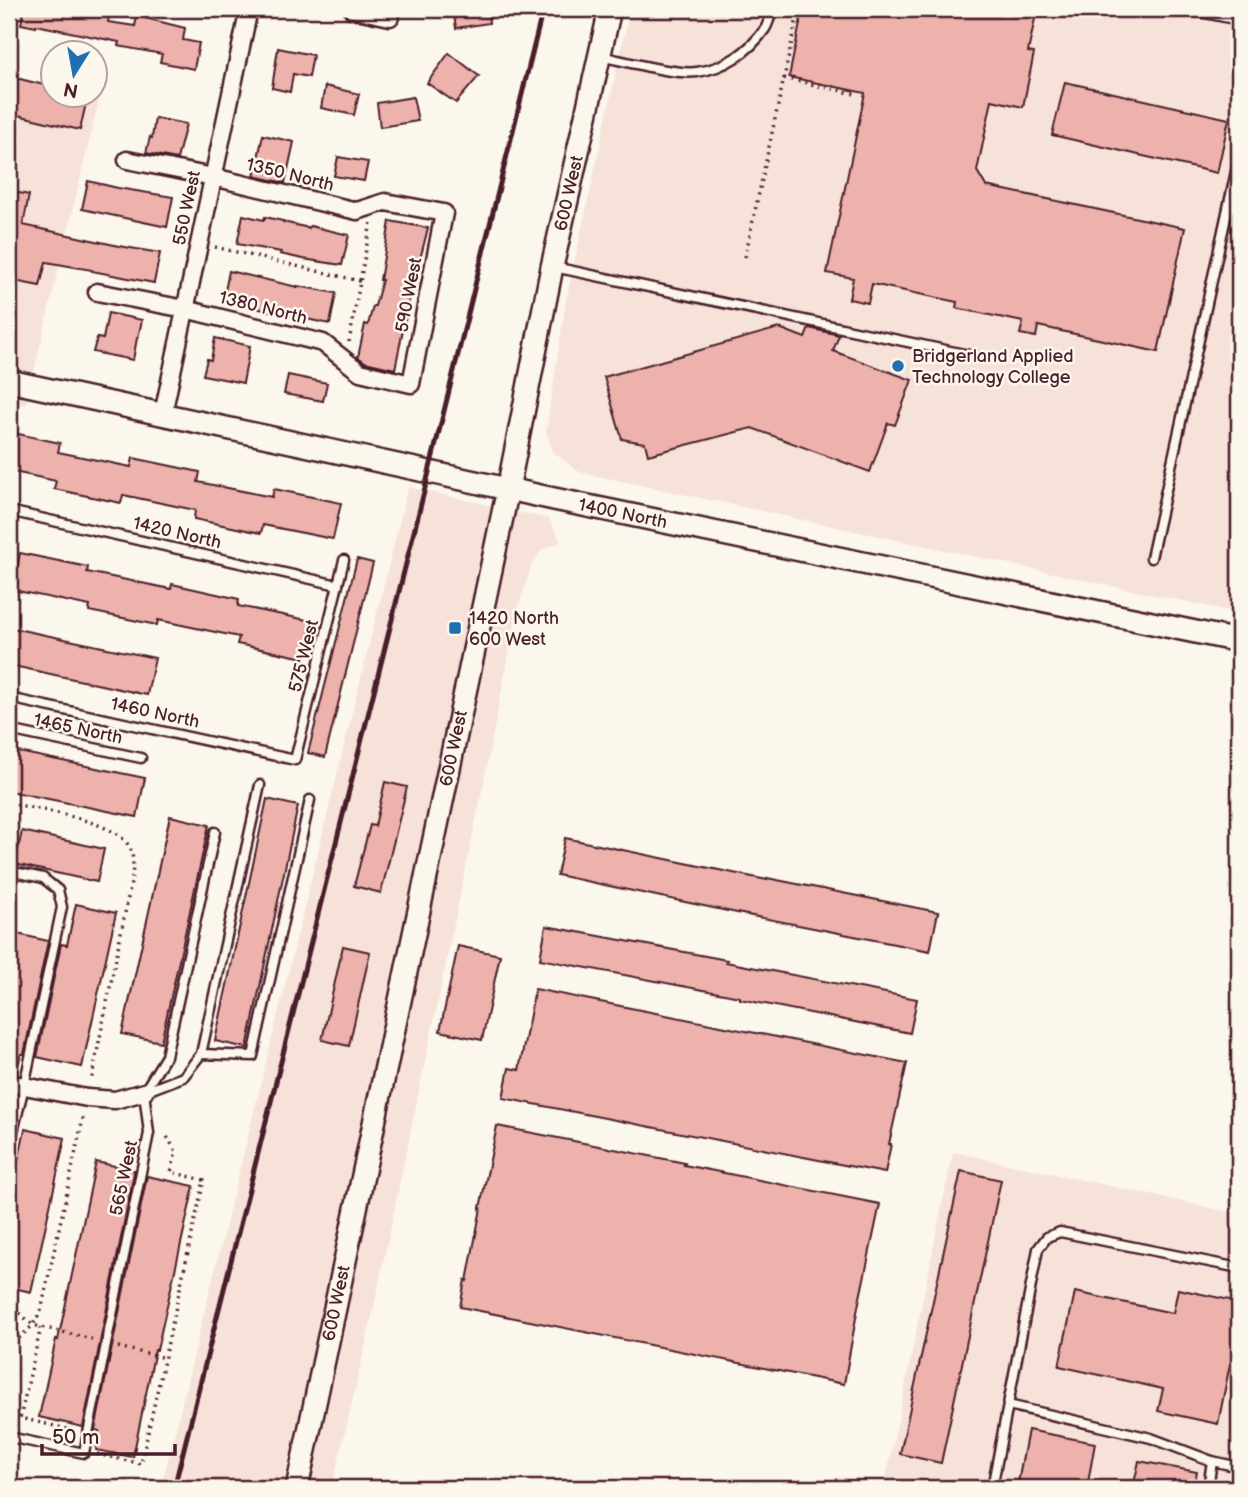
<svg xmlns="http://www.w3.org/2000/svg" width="1248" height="1497" font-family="'Balsamiq Sans',sans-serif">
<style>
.built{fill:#f7e2d9}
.building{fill:#edb2ac;stroke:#4a1f2b;stroke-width:2}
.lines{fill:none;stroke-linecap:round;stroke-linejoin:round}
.lane-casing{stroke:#4a1f2b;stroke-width:13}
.street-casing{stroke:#4a1f2b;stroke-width:21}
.secondary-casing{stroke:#4a1f2b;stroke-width:26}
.path{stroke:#4a1f2b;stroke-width:3.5;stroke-dasharray:2 5;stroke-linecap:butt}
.lane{stroke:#fbf7ec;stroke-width:8}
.street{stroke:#fbf7ec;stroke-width:16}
.secondary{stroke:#fbf7ec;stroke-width:21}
.rail{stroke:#4a1f2b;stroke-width:5}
.poi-dot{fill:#1f6fb2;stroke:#fbf7ec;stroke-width:2.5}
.labels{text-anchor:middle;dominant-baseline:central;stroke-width:5;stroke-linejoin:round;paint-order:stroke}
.street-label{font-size:18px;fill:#4a1f2b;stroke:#fbf7ec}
.poi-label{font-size:18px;fill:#4a1f2b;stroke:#fbf7ec;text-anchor:start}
</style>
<rect width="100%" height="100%" fill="#fbf7ec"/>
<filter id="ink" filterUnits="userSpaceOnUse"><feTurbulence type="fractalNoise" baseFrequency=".0143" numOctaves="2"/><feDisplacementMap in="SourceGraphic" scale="14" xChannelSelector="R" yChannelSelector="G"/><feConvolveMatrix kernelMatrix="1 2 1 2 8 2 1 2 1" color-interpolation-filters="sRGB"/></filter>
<g filter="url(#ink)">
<g class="built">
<path d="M630,9H1239V613L579,472L553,452L546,431L566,301Z"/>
<path d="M9,76L52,85V94H93L100,96L26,405L9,401Z"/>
<path d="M408,487L549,519L561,542L543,549L532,564L517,612L483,786L369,1330L332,1488H161Z"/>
<path d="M953,1152L1239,1214V1488H884Z"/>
</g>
<g class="building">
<path d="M24,9H92L110,12L108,22L135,26L137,16L185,28L183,40L199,43L194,69L160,62L162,54L118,46L119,42L36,25V27L21,24Z"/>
<path d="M453,9H488L489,23L456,28Z"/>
<path d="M803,9H1037L1028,52L1034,53L1023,107L992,100L977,171L986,186L1185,228L1158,352L1038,326L1036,337L1020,334L1023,322L956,308L957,302L872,284L868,303L849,299L853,278L827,273L865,93L789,77Z"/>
<path d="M278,48L313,55L309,77L293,74L290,92L272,88Z"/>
<path d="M449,53L479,76L456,103L427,83Z"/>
<path d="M16,78L52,87V94H88L80,130L9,113Z"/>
<path d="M1065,82L1229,119L1217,173L1052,135Z"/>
<path d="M325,86L359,94L354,115L321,108Z"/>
<path d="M413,97L418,121L380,127L377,103Z"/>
<path d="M155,118L186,124L177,159L146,153L150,137L152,138Z"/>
<path d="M263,135L294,142L285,183L254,176Z"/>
<path d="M338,157L368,162L364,181L334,176Z"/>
<path d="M88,181L118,188L173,197L167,227L82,209Z"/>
<path d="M15,192L29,195L23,225L119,246L160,253L154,283L92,271V270L46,262L40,286L9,280V223Z"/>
<path d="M243,215L264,220L265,217L283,221V222L309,228L310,226L349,235L342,265L303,259L280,254L281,252L237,244Z"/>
<path d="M390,221L428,228L413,287L412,286L395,369L365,362L358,357L365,324L368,325L373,306H375L382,280H380Z"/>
<path d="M229,271L297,287V286L336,293L330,324L223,301Z"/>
<path d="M108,313L142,320L138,338H137L133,360L93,352L97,338L103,339Z"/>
<path d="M779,328L805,338L809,328L839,335L833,351L912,380L895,425L888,423L870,472L752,428L648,455L645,443L622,439L604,377Z"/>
<path d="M215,338L250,346L243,383L203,375L207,359L211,360Z"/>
<path d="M288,375L327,383L323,401L284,394Z"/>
<path d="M9,432L60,443L58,452L131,467L133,458L200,472L198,482L272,497L274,489L341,503L333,539L263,525L261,533L194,519L195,510L123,495L121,503L54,489L56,481L9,471Z"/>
<path d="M20,553L88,567L87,572L171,589L172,584L239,599L238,606L312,621L304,658L237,644L239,637L158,620L157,625L89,611L90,606L13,590Z"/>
<path d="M357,559L373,563L325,757L308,753Z"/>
<path d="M12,628L155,658L147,695L9,665V645Z"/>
<path d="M9,750L145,778L137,817L9,791Z"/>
<path d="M385,782L407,787L381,893L354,886L370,825L375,826Z"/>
<path d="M267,799L298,806L247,1048L215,1041Z"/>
<path d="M170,816L209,825L161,1042L122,1034Z"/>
<path d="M22,831L104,849L97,882L15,864Z"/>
<path d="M565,838L767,880V878L938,912L930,951L737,913L557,875Z"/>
<path d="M76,904L116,913L82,1067L37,1057L61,944L67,945Z"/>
<path d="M546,926L727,960L726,962L917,999L910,1033L740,999V997L540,959Z"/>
<path d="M9,932L48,941L24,1054H21L16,1074L9,1073Z"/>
<path d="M343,946L370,952L349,1046L322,1040Z"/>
<path d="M458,946L500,955L482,1040L440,1031Z"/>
<path d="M535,989L907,1063L889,1144H891L885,1173L503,1098L509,1068L519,1070Z"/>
<path d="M497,1126L685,1163L684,1165L880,1204L858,1307L844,1384L460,1307L465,1280L467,1281L481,1208H480Z"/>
<path d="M25,1129L65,1138L31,1292L9,1287V1204Z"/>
<path d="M96,1162L134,1170V1173L83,1427L39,1417L56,1339L58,1340Z"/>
<path d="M961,1171L1001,1180L941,1463L900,1454Z"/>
<path d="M147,1176L194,1186L157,1350H155L133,1457L96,1450L99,1431L95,1430Z"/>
<path d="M1178,1289L1239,1302V1366L1230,1364L1218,1424L1158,1411L1163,1389L1059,1366L1075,1292L1173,1313Z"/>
<path d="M1028,1430L1095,1443L1087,1488H1017Z"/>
<path d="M1139,1461L1197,1472L1193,1488H1133Z"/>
</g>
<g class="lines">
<defs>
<g id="lane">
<path d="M1185,9L1239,20"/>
<path d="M600,56C624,61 674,75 697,72C725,68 749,52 765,29C769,23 770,15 773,9"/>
<path d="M554,267L983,358"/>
<path d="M9,511L338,585"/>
<path d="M1151,558L1239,158"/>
<path d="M9,698L295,760L344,560"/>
<path d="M9,730L141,758"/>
<path d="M9,871L43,878L58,890L62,907L24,1086L9,1149"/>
<path d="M201,1054L253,1056L310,800"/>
<path d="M144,1092L183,1077L201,1054L260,785"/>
<path d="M1008,1405L1151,1438L1212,1461"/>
<path d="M9,1437L84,1453L149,1133L144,1092L166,1056L215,832"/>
<path d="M992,1488L1038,1249L1047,1237L1060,1232L1239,1268"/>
<path d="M1208,1488L1212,1461L1239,1467"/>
</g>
<g id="street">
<path d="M352,9L390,17"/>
<path d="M97,292L185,309L323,343L360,372L411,384L444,213L385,202L357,211L213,177L127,160"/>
<path d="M163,414L249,9"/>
<path d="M9,1083L87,1098L115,1100L144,1092"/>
</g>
<g id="secondary">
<path id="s1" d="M9,381L554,499L1239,641"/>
<path id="s2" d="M297,1488L508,489L552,267L610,9"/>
</g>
</defs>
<use href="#lane" class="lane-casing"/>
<use href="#street" class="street-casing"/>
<use href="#secondary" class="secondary-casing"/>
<g class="path">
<path d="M784,78L859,95"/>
<path d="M215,247L360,281"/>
<path d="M745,257L799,9"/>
<path d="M349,342L371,222"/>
<path d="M9,803C36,809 109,820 126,842C135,852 133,866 132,878L91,1082"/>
<path d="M9,1304L33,1325L92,1339"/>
<path d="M41,1327L20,1418L72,1430"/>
<path d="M118,1347L165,1358"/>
<path d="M9,1348L33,1325L41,1311L84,1114"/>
<path d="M97,1454L141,1464L204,1180L171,1172L176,1152L165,1133"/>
</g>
<use href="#lane" class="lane"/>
<use href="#street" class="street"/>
<use href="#secondary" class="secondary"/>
<path class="rail" d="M174,1488L429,472L543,9"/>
</g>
</g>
<g class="poi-dot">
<circle cx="898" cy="366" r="7"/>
<rect x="448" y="621" width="14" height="14" rx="3.5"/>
</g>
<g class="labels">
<g class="street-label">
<text transform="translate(290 175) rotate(14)">1350 North</text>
<text stroke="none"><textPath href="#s2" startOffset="1323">600 West</textPath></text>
<text transform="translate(187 208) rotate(-78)">550 West</text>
<text transform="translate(409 295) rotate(-79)">590 West</text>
<text transform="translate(263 308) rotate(14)">1380 North</text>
<text stroke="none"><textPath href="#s1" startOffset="628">1400 North</textPath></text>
<text transform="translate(177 533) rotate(13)">1420 North</text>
<text transform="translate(304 656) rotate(-76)">575 West</text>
<text transform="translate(155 713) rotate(12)">1460 North</text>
<text transform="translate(78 729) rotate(12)">1465 North</text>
<text stroke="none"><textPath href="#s2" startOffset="756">600 West</textPath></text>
<text transform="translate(124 1178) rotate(-78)">565 West</text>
<text stroke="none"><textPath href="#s2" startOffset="189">600 West</textPath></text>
</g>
<g class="poi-label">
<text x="912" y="356">Bridgerland Applied<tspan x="912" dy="21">Technology College</tspan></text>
<text x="469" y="618">1420 North<tspan x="469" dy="21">600 West</tspan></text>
</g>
</g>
<rect width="1248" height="1497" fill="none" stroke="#fbf7ec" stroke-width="35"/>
<rect x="18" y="18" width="1213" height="1462" fill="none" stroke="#4a1f2b" stroke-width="2.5" filter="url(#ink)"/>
<g transform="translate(74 74) rotate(191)"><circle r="33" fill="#fbf7ec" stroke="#b4a19f" stroke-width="2"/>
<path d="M0-5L12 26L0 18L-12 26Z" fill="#1f6fb2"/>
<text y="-10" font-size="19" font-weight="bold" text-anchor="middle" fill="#4a1f2b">N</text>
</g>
<path d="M42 1444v10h133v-10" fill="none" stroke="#4a1f2b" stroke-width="3.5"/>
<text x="52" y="1444" font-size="21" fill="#4a1f2b" stroke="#fbf7ec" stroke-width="5" paint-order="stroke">50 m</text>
</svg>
